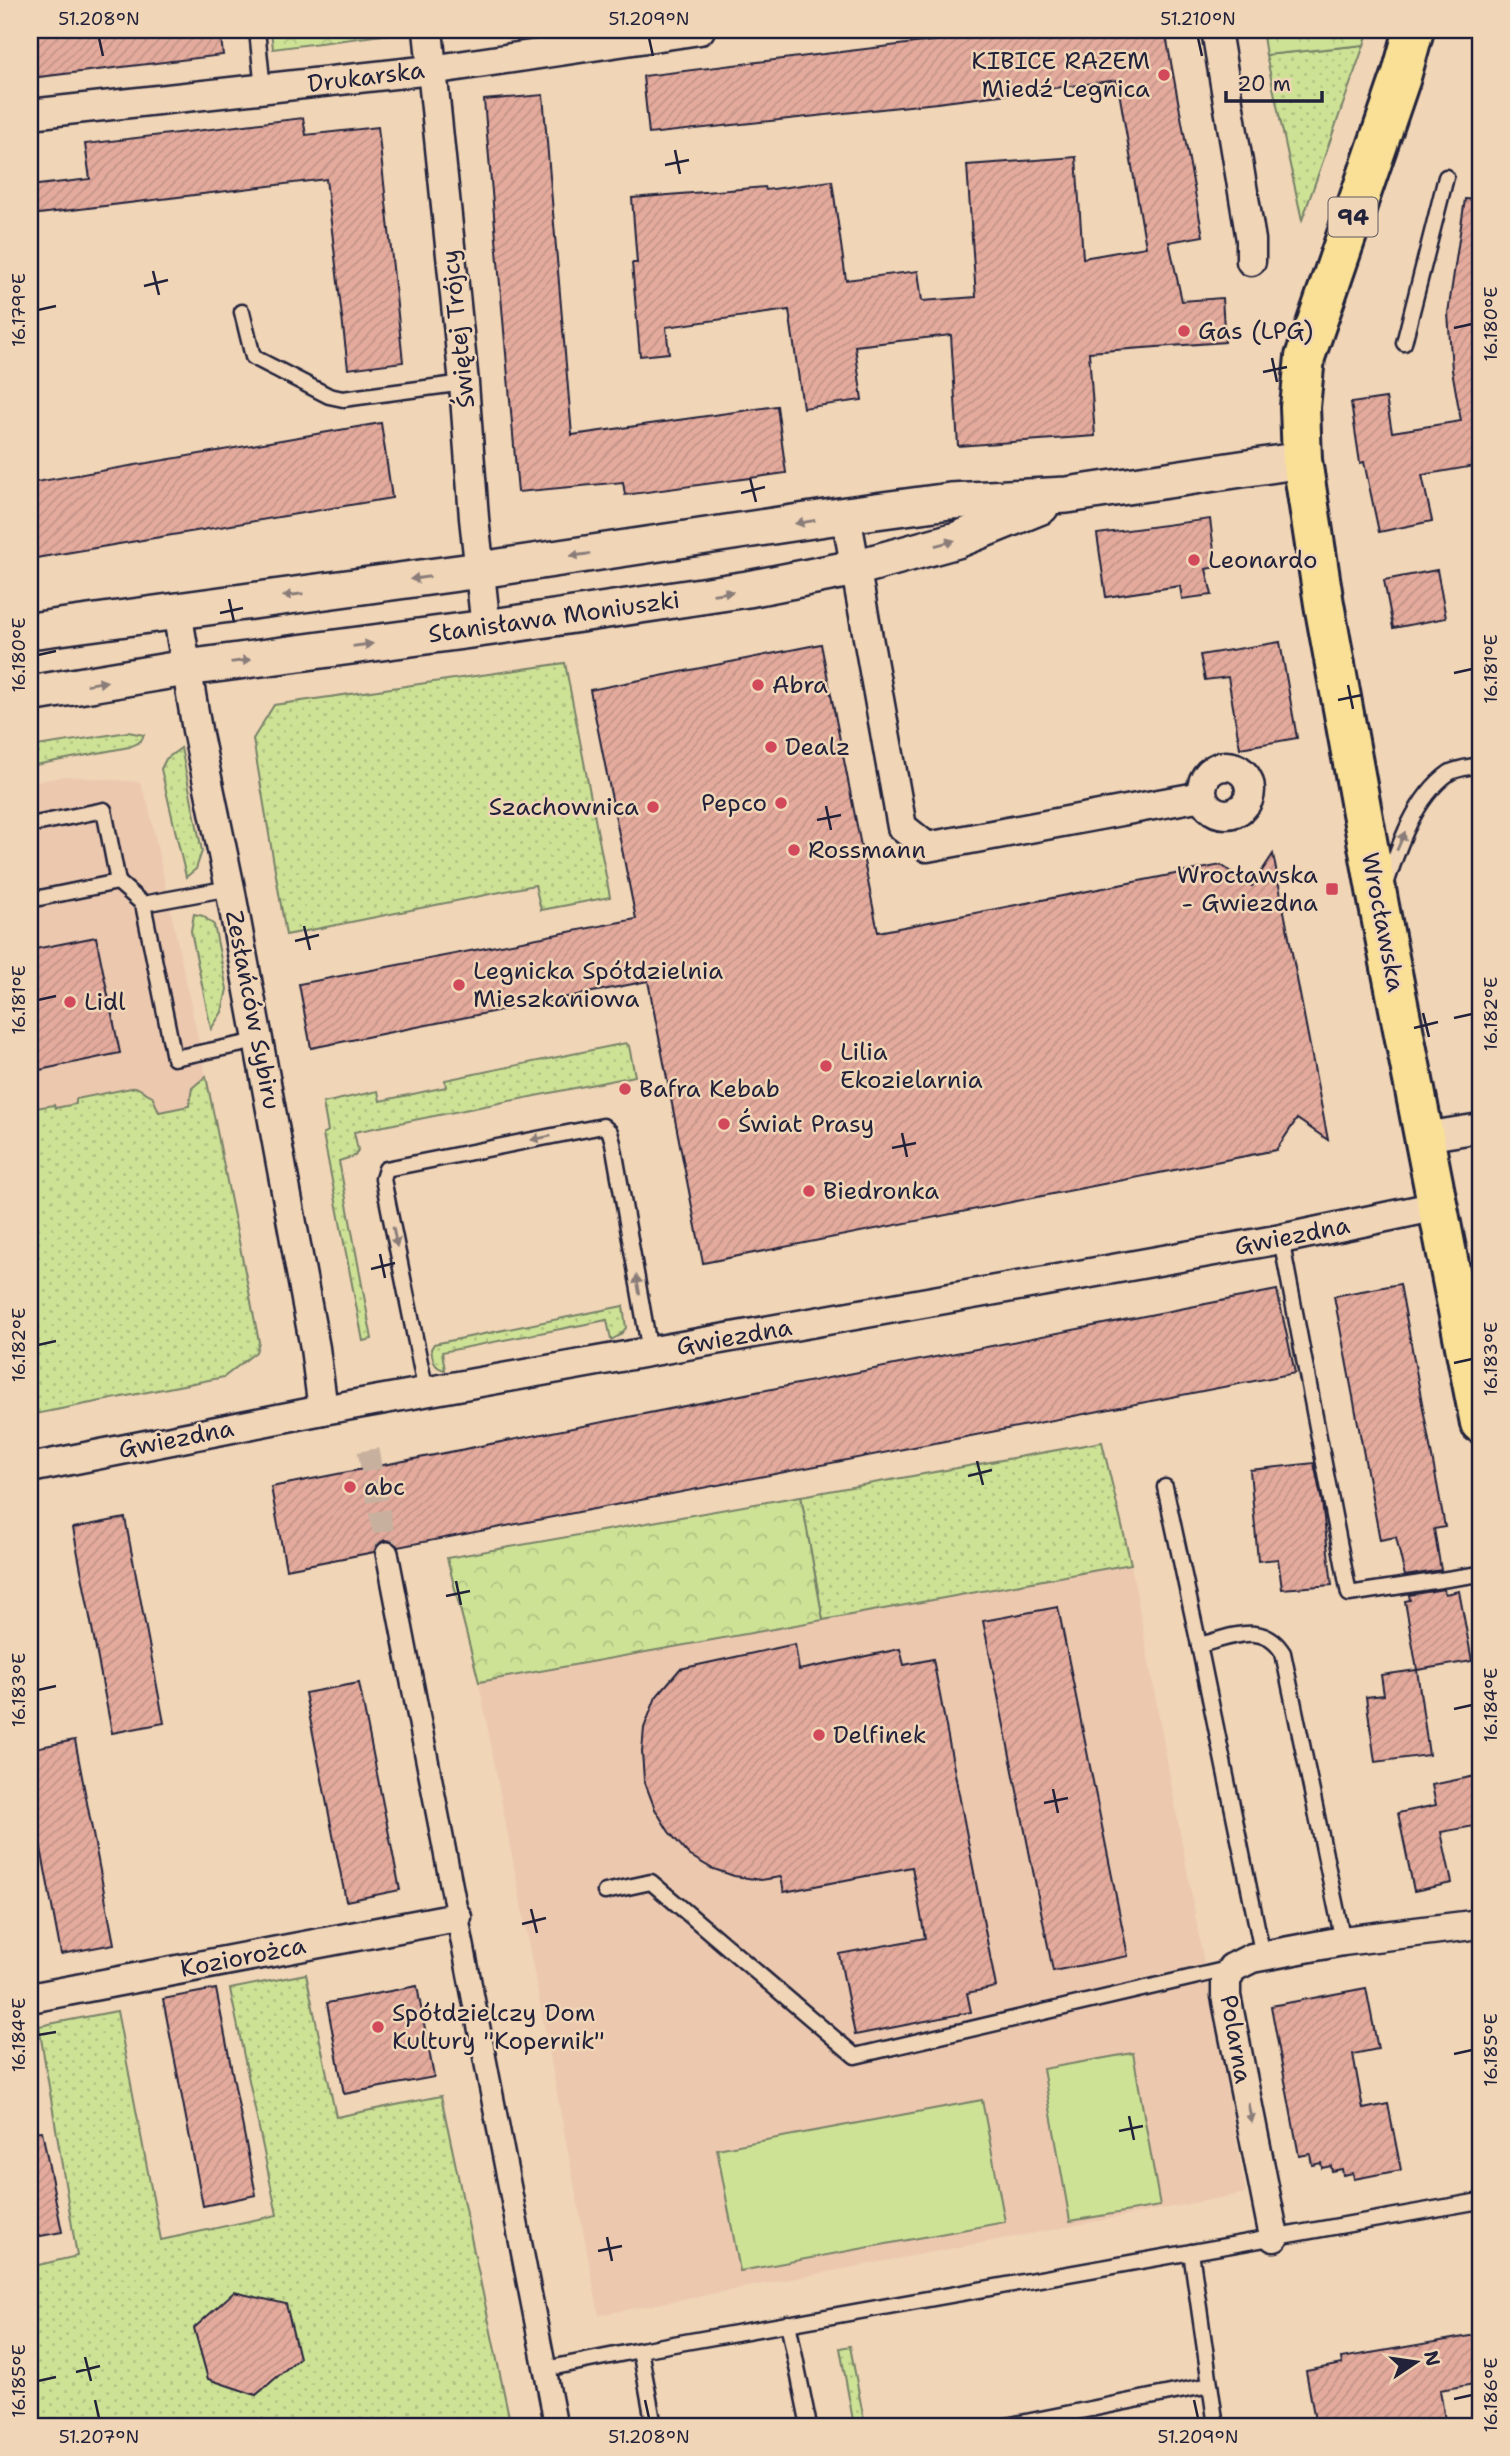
<svg xmlns="http://www.w3.org/2000/svg" width="1510" height="2456" font-family="'Shantell Sans',sans-serif">
<style>
.built{fill:#ecc8af}
.grass{fill:url(#grass-dots);stroke:#788268;stroke-width:2}
.park{fill:url(#park-crowns);stroke:#788268;stroke-width:2}
.pitch{fill:#cee296;stroke:#788268;stroke-width:2}
.building{fill:url(#building-hatch);stroke:#22223b;stroke-width:2}
.lines{fill:none;stroke-linecap:round;stroke-linejoin:round}
.pedestrian-tunnel{stroke:#c7b19e;stroke-width:21;stroke-dasharray:21 10;stroke-linecap:butt}
.service-casing{stroke:#22223b;stroke-width:19}
.pedestrian-casing{stroke:#22223b;stroke-width:26}
.minor-casing{stroke:#22223b;stroke-width:33}
.tertiary-casing{stroke:#22223b;stroke-width:40}
.primary-casing{stroke:#22223b;stroke-width:44}
.service{stroke:#f0d5b7;stroke-width:14}
.pedestrian{stroke:#f0d5b7;stroke-width:21}
.minor{stroke:#f0d5b7;stroke-width:28}
.tertiary{stroke:#f0d5b7;stroke-width:35}
.primary{stroke:#f9e096;stroke-width:38}
.oneway{fill:#897c79}
.ticks{fill:none;stroke:#22223b;stroke-width:2.5}
.poi-dot{fill:#d1495b;stroke:#f0d5b7;stroke-width:2.5}
.labels{text-anchor:middle;dominant-baseline:central;stroke-width:5;stroke-linejoin:round;paint-order:stroke}
.shield{fill:#f0d5b7;stroke:#605860;stroke-width:2}
.shield-label{font-size:23px;font-weight:bold;fill:#22223b}
.poi-label{font-size:24px;fill:#22223b;stroke:#f0d5b7;text-anchor:start}
.street-label{font-size:24px;fill:#22223b;stroke:#f0d5b7}
.neatline{fill:none;stroke:#22223b;stroke-width:2.5}
.ticks-label{font-size:18px;text-anchor:middle;fill:#22223b}
</style>
<defs>
<pattern id="grass-dots" width="8" height="8" patternUnits="userSpaceOnUse" patternTransform="scale(1.75)"><rect width="8" height="8" fill="#cee296"/><path d="M2 2h.1M6 6h.1" fill="none" stroke="#b1c282" stroke-width="1.8" stroke-linecap="round"/></pattern>
<pattern id="park-crowns" width="20" height="18" patternUnits="userSpaceOnUse" patternTransform="scale(1.75)"><rect width="20" height="18" fill="#cee296"/><path d="M2 6a3 3 0 1 1 6 0M12 15a3 3 0 1 1 6 0" fill="none" stroke="#b1c282"/></pattern>
<pattern id="building-hatch" width="6" height="6" patternUnits="userSpaceOnUse" patternTransform="scale(1.75)"><rect width="6" height="6" fill="#e4ab9d"/><path d="M-1 1l2-2M0 6l6-6M5 7l2-2" fill="none" stroke="#c39388"/></pattern>
</defs>
<rect width="100%" height="100%" fill="#f0d5b7"/>
<filter id="ink" filterUnits="userSpaceOnUse"><feTurbulence type="fractalNoise" baseFrequency=".0143" numOctaves="2"/><feDisplacementMap in="SourceGraphic" scale="14" xChannelSelector="R" yChannelSelector="G"/><feConvolveMatrix kernelMatrix="1 2 1 2 8 2 1 2 1" color-interpolation-filters="sRGB"/></filter>
<g filter="url(#ink)">
<g class="built">
<path d="M65,776L140,782L148,804L206,1076L192,1088L189,1106L30,1145V783Z"/>
<path d="M1131,1564L1246,2193L599,2315L479,1682Z"/>
</g>
<g class="grass">
<path d="M1364,45L1302,220L1266,55Z"/>
<path d="M565,663L610,897L541,910L535,885L286,935L253,739L274,705Z"/>
<path d="M128,732L144,735C141,743 136,744 129,747L30,766V747Z"/>
<path d="M181,748L202,851L196,869L186,877L161,769L166,759Z"/>
<path d="M194,914L203,916L214,925L227,989L222,1012L211,1029L191,931Z"/>
<path d="M626,1043L629,1046L635,1076L354,1132L358,1150L355,1156L339,1161L372,1339L363,1341L323,1134L328,1131L323,1103L378,1091L380,1101L446,1087L445,1080Z"/>
<path d="M206,1076L259,1342L256,1352L224,1377L30,1415V1109L54,1105L55,1108L76,1104V1099L136,1087L152,1096L159,1112L189,1106L192,1088Z"/>
<path d="M623,1306L626,1328L620,1335L611,1340L607,1320L442,1352L445,1370C433,1368 433,1359 431,1349L434,1344Z"/>
<path d="M1102,1442L1131,1564L823,1620L801,1496Z"/>
<path d="M306,1974L336,2117L441,2096L511,2426H30V2267L77,2256L39,2026L117,2011L161,2240L277,2215L230,1989Z"/>
<path d="M850,2346L865,2426H854L840,2348Z"/>
</g>
<g class="park">
<path d="M271,30H398L399,33L273,49Z"/>
<path d="M1262,30H1369L1364,45L1266,55Z"/>
<path d="M801,1496L823,1620L479,1682L447,1558Z"/>
</g>
<g class="pitch">
<path d="M1133,2053L1160,2206L1070,2221L1043,2069Z"/>
<path d="M982,2100L1005,2222L740,2271L717,2149Z"/>
</g>
<g class="building">
<path d="M30,30H220L223,55L30,78Z"/>
<path d="M1022,30H1165L1203,236L1169,242L1182,301L1222,298L1225,342L1089,352L1095,436L958,446L951,335L855,346L862,400L803,408L789,310L666,327L669,353L640,356L632,263H637L632,198L765,187L766,190L832,181L846,280L918,271L922,301L976,297L967,165L1076,157L1083,258L1146,247L1117,80L937,103L649,134L643,76Z"/>
<path d="M543,95L572,435L777,406L786,473L625,495L623,482L518,492L484,100Z"/>
<path d="M303,118L306,135L378,127L403,362L348,369L326,179L30,215V186L90,179L85,144Z"/>
<path d="M1465,199L1480,200V465L1422,475L1432,521L1379,532L1364,462L1360,463L1351,403L1386,398L1392,432L1461,421L1452,370L1448,313Z"/>
<path d="M381,423L392,498L30,559V483Z"/>
<path d="M1210,519L1216,567L1206,569L1212,595L1182,599L1180,586L1106,597L1097,534Z"/>
<path d="M1437,570L1446,618L1393,628L1384,580Z"/>
<path d="M1280,642L1297,738L1240,748L1228,677L1205,680L1200,655Z"/>
<path d="M821,644L878,932L1221,865L1252,886L1273,854L1328,1140L1297,1119L1276,1150L703,1263L648,981L311,1048L299,984L636,919L590,690Z"/>
<path d="M96,937L120,1053L30,1072V950Z"/>
<path d="M1400,1284L1445,1527L1434,1529L1441,1570L1405,1576L1396,1537L1380,1540L1334,1296Z"/>
<path d="M1277,1290L1295,1373L398,1547L392,1541L385,1540L378,1544L374,1552L286,1569L271,1487Z"/>
<path d="M1314,1463L1322,1502L1332,1585L1282,1589L1278,1559L1258,1561L1250,1470Z"/>
<path d="M125,1518L164,1723L112,1733L73,1528Z"/>
<path d="M1444,1589L1445,1594L1459,1591L1472,1661L1417,1670L1405,1601L1410,1600L1409,1595Z"/>
<path d="M1058,1607L1128,1956L1053,1971L983,1621Z"/>
<path d="M795,1644L799,1670L900,1649L904,1665L933,1659L996,1987L967,1993L971,2012L855,2035L839,1954L925,1938L912,1867L784,1892L781,1877L761,1880L734,1876L711,1868L689,1855L669,1832L655,1809L644,1780L642,1752L644,1728L656,1697L680,1669Z"/>
<path d="M1417,1670L1429,1755L1375,1762L1366,1697L1384,1695L1381,1675Z"/>
<path d="M359,1683L400,1890L346,1901L305,1693Z"/>
<path d="M75,1740L114,1944L61,1954L30,1790V1749Z"/>
<path d="M1480,1775V1825L1441,1832L1452,1883L1414,1891L1398,1813L1436,1805L1432,1785Z"/>
<path d="M417,1986L434,2077L344,2094L327,2003Z"/>
<path d="M1366,1988L1378,2049L1353,2054L1363,2109L1388,2104L1401,2170L1354,2179L1353,2173L1343,2175L1342,2169L1332,2171L1331,2166L1322,2168L1321,2163L1312,2165L1310,2154L1299,2156L1271,2006Z"/>
<path d="M216,1989L256,2195L203,2206L163,1999Z"/>
<path d="M42,2131L62,2232L30,2238V2132Z"/>
<path d="M234,2292L286,2304L299,2358L256,2395L208,2379L194,2328Z"/>
<path d="M1476,2335L1480,2358V2383L1440,2390L1446,2426H1316L1306,2371L1342,2364L1341,2358Z"/>
</g>
<g class="lines">
<path class="pedestrian-tunnel" d="M368,1450L387,1553"/>
<defs>
<g id="service">
<path d="M257,30L263,90"/>
<path d="M242,312L253,357L329,396L343,399L464,383"/>
<path d="M1404,343L1446,177"/>
<path d="M30,825L104,810L118,882L30,900"/>
<path d="M118,882L143,904L230,888"/>
<path d="M1386,885C1398,847 1415,797 1449,773C1457,768 1471,767 1480,765"/>
<path d="M143,904L174,1058L258,1041"/>
<path d="M1281,1239L1349,1594L1480,1574"/>
<path d="M426,1392L383,1179L386,1169L603,1126L610,1132L613,1143L650,1352"/>
<path d="M1165,1487L1199,1645"/>
<path d="M605,1892L651,1882L855,2056L1232,1968"/>
<path d="M1263,1956L1199,1645C1229,1638 1263,1620 1283,1653L1343,1941"/>
<path d="M1191,2252L1216,2426"/>
<path d="M788,2323L809,2426"/>
<path d="M545,2369L640,2350"/>
<path d="M654,2426L640,2350L1480,2201"/>
<path d="M1006,2426L1210,2385"/>
</g>
<path id="pedestrian" d="M387,1553L556,2426"/>
<g id="minor">
<path d="M428,30L464,383L474,518L486,628"/>
<path d="M1216,30L1251,240V261"/>
<path d="M30,114L431,70L700,30"/>
<path d="M846,515L902,827L927,847L1202,796"/>
<path d="M177,611L197,730L230,888L315,1348L323,1410"/>
<circle cx="1226" cy="790" r="24"/>
<path d="M1424,1137L1480,1128"/>
<path d="M30,1468L323,1410L1281,1239L1438,1206"/>
<path d="M30,1998L457,1917"/>
<path d="M1274,2237L1226,1996V1981L1232,1968L1252,1958L1343,1941L1480,1924"/>
</g>
<g id="tertiary">
<path d="M30,631L480,570L846,515L950,501L1067,495L1302,460"/>
<path d="M30,694L186,668L486,628L748,589L855,568L957,540L1041,506"/>
</g>
<path id="primary" d="M1414,30L1401,77L1305,357L1300,407L1302,460L1324,604L1379,906L1480,1423"/>
</defs>
<use href="#service" class="service-casing"/>
<use href="#pedestrian" class="pedestrian-casing"/>
<use href="#minor" class="minor-casing"/>
<use href="#tertiary" class="tertiary-casing"/>
<use href="#primary" class="primary-casing"/>
<use href="#service" class="service"/>
<use href="#pedestrian" class="pedestrian"/>
<use href="#minor" class="minor"/>
<use href="#tertiary" class="tertiary"/>
<use href="#primary" class="primary"/>
</g>
<defs><path id="oneway-solid" d="M-6-.8H1V-3.2L6.5 0L1 3.2V.8H-6Z" transform="scale(1.75)"/></defs>
<g class="oneway">
<use href="#oneway-solid" transform="translate(805 522) rotate(171)"/>
<use href="#oneway-solid" transform="translate(945 543) rotate(-15)"/>
<use href="#oneway-solid" transform="translate(580 555) rotate(172)"/>
<use href="#oneway-solid" transform="translate(420 578) rotate(172)"/>
<use href="#oneway-solid" transform="translate(723 593) rotate(-8)"/>
<use href="#oneway-solid" transform="translate(293 595) rotate(172)"/>
<use href="#oneway-solid" transform="translate(363 645) rotate(-8)"/>
<use href="#oneway-solid" transform="translate(241 661) rotate(-8)"/>
<use href="#oneway-solid" transform="translate(97 683) rotate(-9)"/>
<use href="#oneway-solid" transform="translate(1401 841) rotate(-66)"/>
<use href="#oneway-solid" transform="translate(541 1138) rotate(169)"/>
<use href="#oneway-solid" transform="translate(395 1237) rotate(79)"/>
<use href="#oneway-solid" transform="translate(638 1285) rotate(-100)"/>
<use href="#oneway-solid" transform="translate(1250 2113) rotate(79)"/>
</g>
</g>
<path class="ticks" d="M99,38L103,56M649,38L653,56M1198,38L1202,56M675,150L680,174M665,165L689,160M153,271L159,295M144,286L168,280M38,310L56,306M1454,328L1472,324M1272,358L1277,382M1263,372L1287,367M750,478L756,502M741,493L765,487M229,599L234,622M220,613L243,608M38,655L56,651M1454,673L1472,669M1348,685L1353,709M1338,700L1362,695M826,806L831,830M817,820L841,815M304,926L310,950M295,941L319,935M38,1000L56,996M1423,1013L1429,1037M1454,1018L1472,1014M1414,1028L1438,1022M902,1133L907,1157M892,1148L916,1143M380,1254L385,1278M371,1269L395,1263M38,1345L56,1341M1454,1363L1472,1359M977,1461L983,1485M968,1476L992,1470M456,1581L461,1605M446,1596L470,1591M38,1690L56,1686M1454,1709L1472,1705M1053,1789L1058,1813M1044,1803L1068,1798M531,1909L537,1933M522,1924L546,1918M38,2035L56,2032M1454,2054L1472,2050M1129,2116L1134,2140M1119,2131L1143,2126M607,2237L612,2261M598,2251L622,2246M85,2357L91,2381M76,2372L100,2366M38,2381L56,2377M1454,2399L1472,2395M95,2400L99,2418M645,2400L649,2418M1194,2400L1198,2418"/>
<g class="poi-dot">
<circle cx="1164" cy="75" r="7"/>
<circle cx="1184" cy="331" r="7"/>
<circle cx="1194" cy="560" r="7"/>
<circle cx="758" cy="685" r="7"/>
<circle cx="771" cy="747" r="7"/>
<circle cx="781" cy="803" r="7"/>
<circle cx="653" cy="807" r="7"/>
<circle cx="794" cy="850" r="7"/>
<rect x="1325" y="882" width="14" height="14" rx="3.5"/>
<circle cx="459" cy="985" r="7"/>
<circle cx="70" cy="1002" r="7"/>
<circle cx="826" cy="1066" r="7"/>
<circle cx="625" cy="1089" r="7"/>
<circle cx="724" cy="1124" r="7"/>
<circle cx="809" cy="1191" r="7"/>
<circle cx="350" cy="1487" r="7"/>
<circle cx="819" cy="1735" r="7"/>
<circle cx="378" cy="2027" r="7"/>
</g>
<g class="labels">
<rect class="shield" x="1328.5" y="197.5" width="49" height="39" rx="5"/>
<g class="shield-label">
<text x="1353" y="217">94</text>
</g>
<g class="poi-label">
<text x="1150" y="61" text-anchor="end">KIBICE RAZEM<tspan x="1150" dy="28">Miedź Legnica</tspan></text>
<text x="1198" y="331">Gas (LPG)</text>
<text x="1208" y="560">Leonardo</text>
<text x="772" y="685">Abra</text>
<text x="785" y="747">Dealz</text>
<text x="767" y="803" text-anchor="end">Pepco</text>
<text x="639" y="807" text-anchor="end">Szachownica</text>
<text x="808" y="850">Rossmann</text>
<text x="1318" y="875" text-anchor="end">Wrocławska<tspan x="1318" dy="28">- Gwiezdna</tspan></text>
<text x="473" y="971">Legnicka Spółdzielnia<tspan x="473" dy="28">Mieszkaniowa</tspan></text>
<text x="84" y="1002">Lidl</text>
<text x="840" y="1052">Lilia<tspan x="840" dy="28">Ekozielarnia</tspan></text>
<text x="639" y="1089">Bafra Kebab</text>
<text x="738" y="1124">Świat Prasy</text>
<text x="823" y="1191">Biedronka</text>
<text x="364" y="1487">abc</text>
<text x="833" y="1735">Delfinek</text>
<text x="392" y="2013">Spółdzielczy Dom<tspan x="392" dy="28">Kultury "Kopernik"</tspan></text>
</g>
<g class="street-label">
<text transform="translate(366 77) rotate(-7)">Drukarska</text>
<text transform="translate(458 329) rotate(-96)">Świętej Trójcy</text>
<text transform="translate(554 617) rotate(-8)">Stanisława Moniuszki</text>
<text transform="translate(1383 922) rotate(79)">Wrocławska</text>
<text transform="translate(253 1010) rotate(79)">Zesłańców Sybiru</text>
<text transform="translate(1292 1236) rotate(-11)">Gwiezdna</text>
<text transform="translate(734 1337) rotate(-10)">Gwiezdna</text>
<text transform="translate(176 1439) rotate(-11)">Gwiezdna</text>
<text transform="translate(243 1957) rotate(-11)">Koziorożca</text>
<text transform="translate(1236 2039) rotate(80)">Polarna</text>
</g>
</g>
<rect width="1510" height="2456" fill="none" stroke="#f0d5b7" stroke-width="77"/>
<g transform="translate(1416 2362) rotate(77)" stroke="#f0d5b7" stroke-width="5" paint-order="stroke">
<path d="M0-5L12 26L0 18L-12 26Z" fill="#22223b"/>
<text y="-10" font-size="19" font-weight="bold" text-anchor="middle" fill="#22223b">N</text>
</g>
<path d="M1226 91v10h96v-10" fill="none" stroke="#22223b" stroke-width="3.5"/>
<text x="1237" y="91" font-size="21" fill="#22223b" stroke="#f0d5b7" stroke-width="5" paint-order="stroke">20 m</text>
<rect x="38" y="38" width="1434" height="2380" class="neatline"/>
<g class="ticks-label">
<text x="99" y="25">51.208°N</text>
<text x="649" y="25">51.209°N</text>
<text x="1198" y="25">51.210°N</text>
<text transform="translate(19 310) rotate(-90)" y="6">16.179°E</text>
<text transform="translate(1491 324) rotate(-90)" y="6">16.180°E</text>
<text transform="translate(19 655) rotate(-90)" y="6">16.180°E</text>
<text transform="translate(1491 669) rotate(-90)" y="6">16.181°E</text>
<text transform="translate(19 1000) rotate(-90)" y="6">16.181°E</text>
<text transform="translate(1491 1014) rotate(-90)" y="6">16.182°E</text>
<text transform="translate(19 1345) rotate(-90)" y="6">16.182°E</text>
<text transform="translate(1491 1359) rotate(-90)" y="6">16.183°E</text>
<text transform="translate(19 1690) rotate(-90)" y="6">16.183°E</text>
<text transform="translate(1491 1705) rotate(-90)" y="6">16.184°E</text>
<text transform="translate(19 2035) rotate(-90)" y="6">16.184°E</text>
<text transform="translate(1491 2050) rotate(-90)" y="6">16.185°E</text>
<text transform="translate(19 2381) rotate(-90)" y="6">16.185°E</text>
<text transform="translate(1491 2395) rotate(-90)" y="6">16.186°E</text>
<text x="99" y="2443">51.207°N</text>
<text x="649" y="2443">51.208°N</text>
<text x="1198" y="2443">51.209°N</text>
</g>
</svg>
